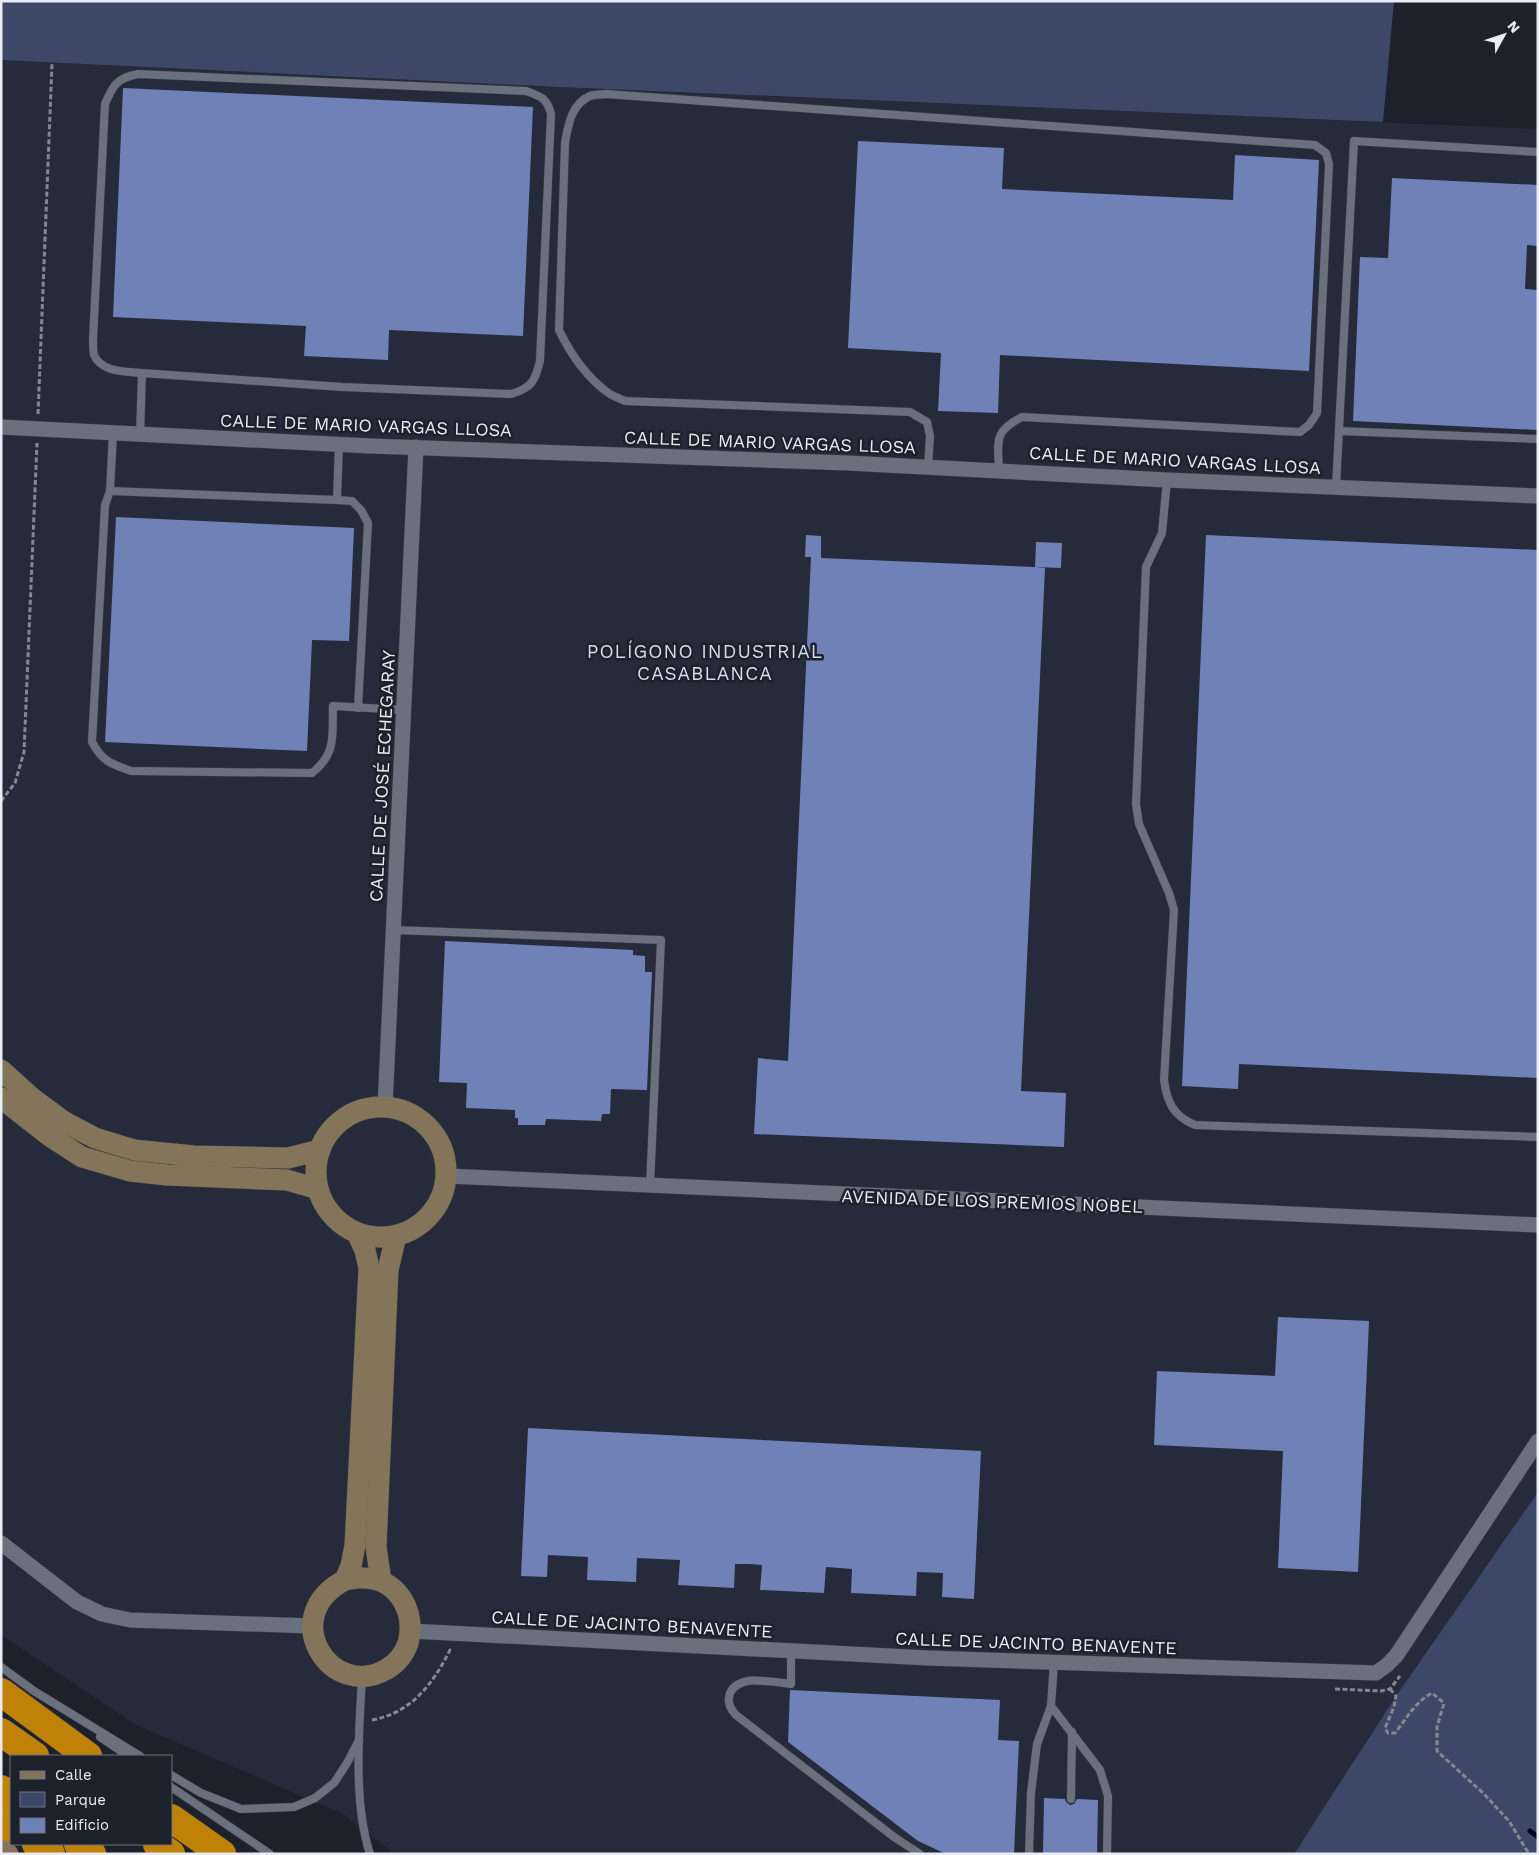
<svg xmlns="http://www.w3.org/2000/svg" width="1539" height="1855" font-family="'Work Sans',sans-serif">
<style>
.built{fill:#252b3b}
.green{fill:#3d4868}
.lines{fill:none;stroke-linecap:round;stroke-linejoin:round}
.stream{stroke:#03022d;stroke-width:5}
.building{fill:#6f81b7}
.lane-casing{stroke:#3a3c45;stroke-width:9}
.street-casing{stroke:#3a3c45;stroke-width:16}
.secondary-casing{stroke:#3a3c45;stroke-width:22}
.highway-casing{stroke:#3a3c45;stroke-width:29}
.path{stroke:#858892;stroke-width:3;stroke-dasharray:5 2.5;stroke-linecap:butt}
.lane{stroke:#6b707e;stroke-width:8}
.street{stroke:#6b707e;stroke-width:15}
.secondary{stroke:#84755a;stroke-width:21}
.highway{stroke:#c08206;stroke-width:28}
.labels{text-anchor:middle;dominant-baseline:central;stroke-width:5;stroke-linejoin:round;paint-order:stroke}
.street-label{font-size:18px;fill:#e9ecf4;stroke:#1d212c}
.neighbourhood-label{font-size:19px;letter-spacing:1px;fill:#d7ddec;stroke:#1d212c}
</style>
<rect width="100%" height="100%" fill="#1d212c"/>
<path class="built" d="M1,60L559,87L1538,129V1492L1396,1696L1294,1854H395L343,1814L136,1725L1,1635Z"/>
<g class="green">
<path d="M1,1H1394L1383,122L559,87L1,60Z"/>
<path d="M1538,1492V1854H1294L1396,1696Z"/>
</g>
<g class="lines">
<path class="stream" d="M1530,1831L1538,1837"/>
</g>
<g class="building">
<path d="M123,88L533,107L523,336L389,330L388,360L304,356L306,326L113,317Z"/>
<path d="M858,141L1004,148L1002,189L1233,200L1235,155L1319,160L1309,371L1000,355L998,413L938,411L941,353L848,348Z"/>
<path d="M1392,178L1538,185V246L1527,245L1525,289L1538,290V430L1353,421L1360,257L1388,258Z"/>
<path d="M116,517L354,528L349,641L312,640L307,751L105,742Z"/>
<path d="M806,535L821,536V558L1035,567L1036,542L1062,543L1061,568L1036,567L1045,568L1021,1091L1066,1093L1064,1147L754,1134L758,1058L788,1061L811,557H805Z"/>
<path d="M1206,535L1538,550V1078L1239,1064L1238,1089L1182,1086Z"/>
<path d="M445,941L633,950V955L645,956V972H652L647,1090L611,1089L610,1114H602L601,1121L546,1119L545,1125H518V1118H515V1110L466,1108L467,1083L439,1082Z"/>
<path d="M1278,1317L1369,1321L1358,1572L1278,1568L1283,1451L1154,1445L1157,1371L1275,1376Z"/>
<path d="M528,1428L981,1451L974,1599L942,1597L943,1573L917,1572L916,1596L851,1593L852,1569L826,1567L824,1593L760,1590L762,1565L749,1564H735L734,1588L678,1585L680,1560L637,1558L636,1582L587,1580L588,1557L548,1555L547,1577L521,1576Z"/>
<path d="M790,1690L1000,1700L998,1740L1019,1741L1014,1854H946L918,1841L788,1742Z"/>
<path d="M1044,1798L1065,1799L1066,1802L1070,1805L1074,1804L1077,1799L1098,1800L1097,1854H1043Z"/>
</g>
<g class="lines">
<defs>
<g id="lane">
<path d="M1339,431L1538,439"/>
<path d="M113,433L110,491L337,500L339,444"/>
<path d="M140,435L142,373L342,387L511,394C532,388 535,381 540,361L551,114C547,98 540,96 526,91L138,74C117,78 113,85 105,104L93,339C93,344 93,351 94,355C102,373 126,371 142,373"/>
<path d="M928,467L930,436L927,422L910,412L625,401C619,398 612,396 607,392C587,377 570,353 559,330L565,143C568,126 571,104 590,96C595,94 602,95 606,94L1315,145L1326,153L1329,164L1317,413L1309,425L1300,432L1022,417C993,432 998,441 999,470"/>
<path d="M1167,480L1162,533L1146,567L1136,804L1139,824L1169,893L1174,910L1164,1080C1167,1102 1173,1116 1195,1125L1538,1137"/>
<path d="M1336,487L1354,141L1538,152"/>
<path d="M110,491L105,505L92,742C102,761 111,764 131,771L312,773C337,753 332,736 333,706L404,710"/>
<path d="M337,500L352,501L361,510L368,523L358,708"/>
<path d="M393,930L661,940L650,1186"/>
<path d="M791,1651V1684C783,1683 754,1679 748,1681C728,1685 723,1701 736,1715L894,1837L920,1854"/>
<path d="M1,1667L34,1691L140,1756"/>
<path d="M362,1677C359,1731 353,1802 370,1854"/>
<path d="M1051,1706L1100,1770L1108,1796L1107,1854"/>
<path d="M100,1737L128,1756"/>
<path d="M171,1775L201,1793L241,1809L294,1807L315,1798L334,1783L347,1763L359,1740"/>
<path d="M171,1787L270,1854"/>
<path d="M1071,1799L1072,1732"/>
<path d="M1029,1854L1031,1793L1037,1744L1051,1706L1054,1662"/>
</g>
<g id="street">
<path d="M1,427L370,446L848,463L1167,480L1538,496"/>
<path d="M385,1107L416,447"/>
<path d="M447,1176L1538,1225"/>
<path d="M1,1543L77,1602L102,1614L130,1620L312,1626"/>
<path d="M411,1631L928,1658L1376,1673L1387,1665L1396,1656L1538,1441"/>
</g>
<g id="secondary">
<path d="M1,1070L32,1098L63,1121L95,1138L134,1150L194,1156L288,1158L320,1150"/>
<path d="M1,1098L51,1137L82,1157L130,1171L167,1175L287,1180L318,1189"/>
<circle cx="381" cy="1172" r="65"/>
<path d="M345,1580C350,1579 356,1578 360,1578C397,1576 417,1612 408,1643C404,1655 397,1663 387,1669C331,1702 276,1616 345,1580L351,1566L355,1545L369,1268L365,1250L357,1233"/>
<path d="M381,1581L376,1547L388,1270L396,1236"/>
<path d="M1,1849L8,1854"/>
</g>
<g id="highway">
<path d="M1,1692L88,1756"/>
<path d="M1,1732L35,1756"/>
<path d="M1,1789L11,1796"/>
<path d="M171,1818L222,1854"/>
<path d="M1,1821L11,1828"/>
<path d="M36,1844L51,1854"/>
<path d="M78,1844L92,1854"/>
<path d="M157,1844L171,1854"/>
</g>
</defs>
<use href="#lane" class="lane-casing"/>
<use href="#street" class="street-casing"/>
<use href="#secondary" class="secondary-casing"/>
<use href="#highway" class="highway-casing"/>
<g class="path">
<path d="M38,414L52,64"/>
<path d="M1,801L15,783L24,752L37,443"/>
<path d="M1335,1689L1381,1691L1390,1689L1400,1676"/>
<path d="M1390,1689L1396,1696L1394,1707L1385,1728L1388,1733H1395C1407,1718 1415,1702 1432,1693L1444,1703L1437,1727V1751L1484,1794L1509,1821L1529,1854"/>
<path d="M372,1720C411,1713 433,1684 450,1650H452"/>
</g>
<use href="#lane" class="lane"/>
<use href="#street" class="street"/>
<use href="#secondary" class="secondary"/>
<use href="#highway" class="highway"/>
</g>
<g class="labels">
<g class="street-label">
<text transform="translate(366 425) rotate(2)">CALLE DE MARIO VARGAS LLOSA</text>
<text transform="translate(770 442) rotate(2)">CALLE DE MARIO VARGAS LLOSA</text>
<text transform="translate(1175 460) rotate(3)">CALLE DE MARIO VARGAS LLOSA</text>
<text transform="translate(382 776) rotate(-87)">CALLE DE JOSÉ ECHEGARAY</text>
<text transform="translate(992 1201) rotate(2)">AVENIDA DE LOS PREMIOS NOBEL</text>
<text transform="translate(632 1624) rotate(3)">CALLE DE JACINTO BENAVENTE</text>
<text transform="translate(1036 1643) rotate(2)">CALLE DE JACINTO BENAVENTE</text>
</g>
<g class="neighbourhood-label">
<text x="705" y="651">POLÍGONO INDUSTRIAL<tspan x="705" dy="22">CASABLANCA</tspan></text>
</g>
</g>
<rect width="1539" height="1855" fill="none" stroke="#e9ecf4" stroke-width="5"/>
<rect x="10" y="1755" width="162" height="90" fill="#1d212c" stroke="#6f727c"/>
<rect x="20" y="1771" width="25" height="8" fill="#84755a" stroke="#6f727c"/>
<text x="55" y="1780" font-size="15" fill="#e9ecf4">Calle</text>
<rect x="20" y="1792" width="25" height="15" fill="#3d4868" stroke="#6f727c"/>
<text x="55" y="1805" font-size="15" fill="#e9ecf4">Parque</text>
<rect x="20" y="1818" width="25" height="15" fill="#6f81b7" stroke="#6f727c"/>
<text x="55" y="1830" font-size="15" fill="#e9ecf4">Edificio</text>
<g transform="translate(1504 35) rotate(50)" stroke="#1d212c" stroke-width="4" paint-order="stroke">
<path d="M0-4L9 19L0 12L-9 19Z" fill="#e9ecf4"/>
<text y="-8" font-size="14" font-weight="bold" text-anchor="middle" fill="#e9ecf4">N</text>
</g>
</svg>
